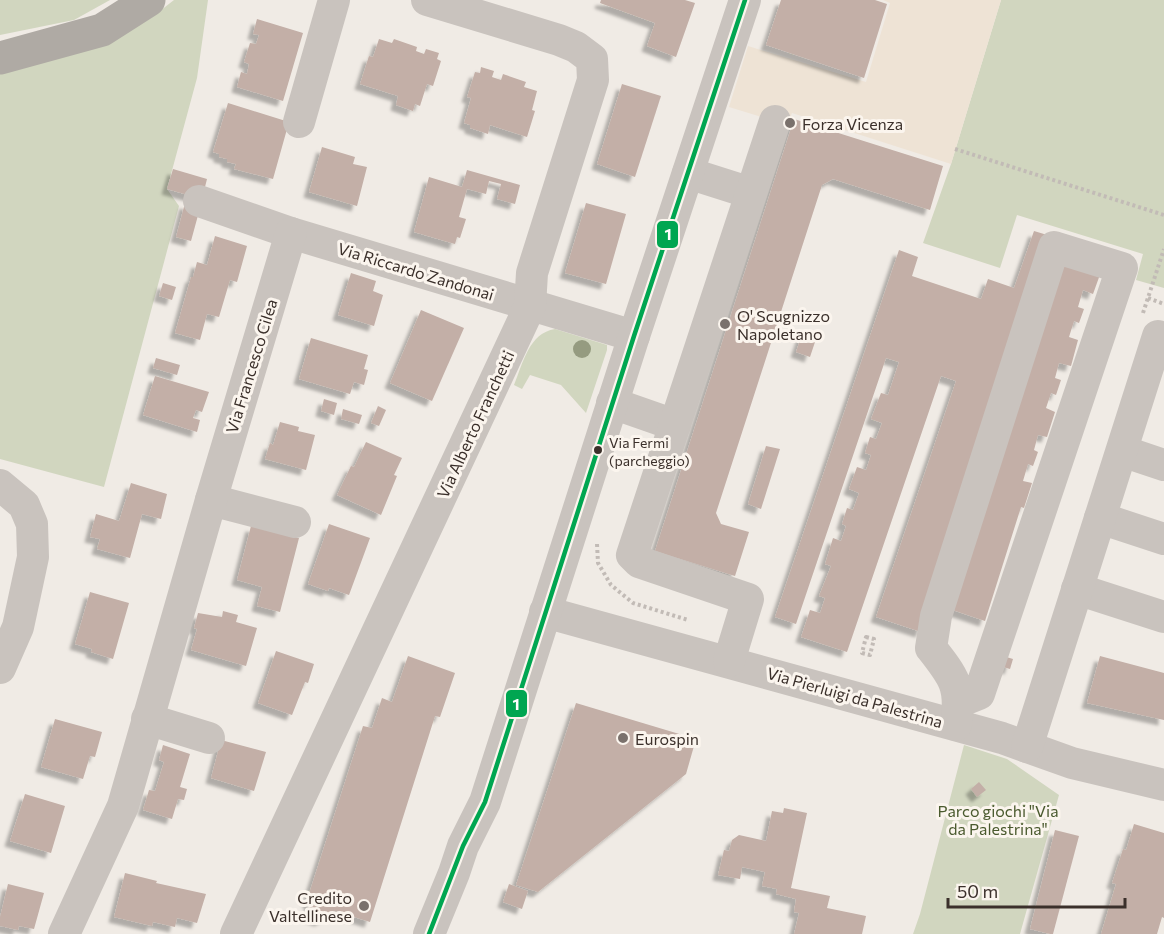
<svg xmlns="http://www.w3.org/2000/svg" width="1164" height="934" font-family="Commissioner,sans-serif">
<style>
.green{fill:#d1d6bf}
.plaza{fill:#eee3d5}
.building{fill:#c3afa7;filter:url(#shadow)}
.lines{fill:none;stroke-linecap:round;stroke-linejoin:round}
.path{stroke:#c2bbb6;stroke-width:4;stroke-dasharray:3 3;stroke-linecap:butt}
.minor{stroke:#c9c3be;stroke-width:32}
.highway{stroke:#afaaa4;stroke-width:33}
.bus-1-casing{stroke:#fbf5ee;stroke-width:9}
.bus-1{stroke:#00a651;stroke-width:4.5}
.tree{fill:#959b80}
.poi-dot{fill:#7a716c;stroke:#fbf5ee;stroke-width:2}
.bus-dot{fill:#3b302b;stroke:#fbf5ee;stroke-width:2}
.labels{text-anchor:middle;dominant-baseline:central;stroke-width:6;stroke-linejoin:round;paint-order:stroke}
.bus-label{font-size:14px;fill:#3b302b;stroke:#fbf5ee;text-anchor:start}
.poi-label{font-size:16px;fill:#3b302b;stroke:#fbf5ee;text-anchor:start}
.street-label{font-size:16px;fill:#3b302b;stroke:#fbf5ee}
.park-label{font-size:16px;fill:#4a5a2e;stroke:#fbf5ee}
.line-badge{stroke:#fbf5ee;stroke-width:2}
.badge-label{font-size:16px;text-anchor:middle;font-weight:bold;fill:#fff}
</style>
<defs>
<filter id="shadow"><feDropShadow dx="-5.5" dy="5.5" stdDeviation="1.5" flood-color="#0004"/></filter>
</defs>
<rect width="100%" height="100%" fill="#f0ebe5"/>
<g class="green">
<path d="M0,0H110L74,20L0,35Z"/>
<path d="M174,0H208L197,78L167,189L179,206L104,487L0,459V73L151,18Z"/>
<path d="M1001,0H1164V288L1136,280L1143,254L1017,215L1000,268L923,243L951,164Z"/>
<path d="M555,329L607,345V350L586,413L561,385L530,375L522,389L514,385C523,363 529,333 555,329Z"/>
<path d="M964,745L1007,759L1059,795L1020,934H913L920,914Z"/>
</g>
<path class="plaza" d="M883,0H1001L951,164L792,113L787,125L729,107L748,46L866,82L890,3Z"/>
<g class="building">
<path d="M601,0H685L695,3L676,57L647,46L655,23L600,3Z"/>
<path d="M781,0H875L887,4L864,78L766,45Z"/>
<path d="M257,19L303,33L283,101L237,87L241,72L247,74L249,64L244,62L250,43L256,44L259,35L253,34Z"/>
<path d="M379,39L392,43L394,39L417,47L416,51L424,54L426,49L439,53L437,59L441,61L433,86L427,84L420,106L415,104L413,111L396,105L398,96L360,84L369,56L373,57Z"/>
<path d="M481,67L494,71L492,77L501,80L503,74L526,82L524,87L537,91L532,110L535,111L527,137L490,125L488,134L470,128V125L464,123L471,98L467,97L475,72L480,73Z"/>
<path d="M622,84L661,96L635,177L597,164Z"/>
<path d="M228,103L289,122L273,179L234,169L236,164L227,162V159L219,157V154L213,152Z"/>
<path d="M794,119L943,166L930,210L833,179L822,185L716,513L721,524L749,532L735,576L655,551Z"/>
<path d="M322,147L355,157L353,164L367,167L357,206L309,192Z"/>
<path d="M173,169L207,179L202,199L167,189Z"/>
<path d="M467,170L520,185L515,204L497,199L501,184L489,181L486,194L467,189L459,217L466,219L460,238L457,237L455,244L414,232L429,177L462,187Z"/>
<path d="M185,203L200,208L191,241L176,237Z"/>
<path d="M586,203L626,214L606,284L565,273Z"/>
<path d="M1034,231L1054,237L921,632L876,617L956,381L941,376L847,652L801,637L810,610L820,613L825,598L819,596L831,566L825,564L833,538L841,541L846,526L842,524L847,508L853,510L859,493L849,489L857,467L866,470L871,455L865,453L870,437L876,439L882,423L871,419L881,393L888,395L899,362L886,358L796,624L775,617L899,250L918,257L912,276L981,299L988,279L1014,288Z"/>
<path d="M215,236L247,246L237,282L230,280L219,317L207,314L200,340L175,333L191,277H193L197,262L207,265Z"/>
<path d="M1055,254L1102,269L1093,294L1083,290L1078,307L1084,309L1079,323L1074,321L1069,337L1078,340L1071,366L1059,363L1055,378L1061,380L1056,395L1051,393L1046,408L1055,412L1047,437L1038,435L1034,450L1038,452L1033,466L1028,464L1023,481L1032,483L1024,508L1021,507L985,621L944,607Z"/>
<path d="M351,273L376,281L373,291L383,295L374,326L338,315Z"/>
<path d="M163,283L176,287L172,300L159,296Z"/>
<path d="M421,310L464,328L432,401L390,383Z"/>
<path d="M803,331L817,336L810,357L796,352Z"/>
<path d="M311,338L368,355L364,369L368,370L364,385L354,382L350,394L299,379Z"/>
<path d="M156,358L180,365L177,375L153,368Z"/>
<path d="M155,376L209,392L202,412L196,410L193,418L200,420L197,432L143,415Z"/>
<path d="M324,399L337,403L334,415L321,411Z"/>
<path d="M378,406L386,410L379,426L371,423Z"/>
<path d="M343,409L362,415L359,424L341,419Z"/>
<path d="M280,422L299,427L298,431L315,435L306,470L265,459L270,443L273,445Z"/>
<path d="M366,442L402,458L394,475L397,476L381,515L337,495L351,466L354,467Z"/>
<path d="M766,446L780,449L761,509L748,504Z"/>
<path d="M131,483L167,494L161,519L142,514L130,558L97,549L100,539L90,537L96,514L119,521Z"/>
<path d="M329,524L370,538L349,595L329,588L328,591L308,584Z"/>
<path d="M251,526L299,538L280,612L257,606L262,587L237,580Z"/>
<path d="M90,592L129,603L113,659L91,652L92,649L75,644Z"/>
<path d="M223,611L238,615L236,622L257,628L246,666L191,650L197,629L194,628L198,613L222,617Z"/>
<path d="M276,651L314,664L308,683L305,682L292,715L258,703Z"/>
<path d="M408,656L455,673L440,717L435,716L370,922L335,911L320,921L307,916L310,904L307,900L363,726L372,728L382,698L392,702Z"/>
<path d="M1003,656L1013,659L1010,669L1000,666Z"/>
<path d="M1100,656L1164,673V720L1087,703Z"/>
<path d="M576,703L696,739L686,774L538,892L516,885Z"/>
<path d="M55,719L102,732L95,757L90,756L83,779L41,767Z"/>
<path d="M221,740L266,752L254,791L211,778Z"/>
<path d="M163,745L190,754L180,787L187,789L184,800L178,799L172,819L143,810L149,790L155,791L164,762L159,760Z"/>
<path d="M979,782L986,790L977,797L971,789Z"/>
<path d="M25,794L65,806L51,853L10,841Z"/>
<path d="M784,808L807,813L791,888L830,896L827,908L866,916L862,934H794L799,913L794,912L796,899L776,894L777,889L762,886L765,872L742,867L740,879L718,875L724,850L729,851L732,840L739,835L766,841L772,811L783,813Z"/>
<path d="M1134,824L1164,833V918L1162,917L1157,934H1101L1116,884L1112,883L1123,849L1126,850Z"/>
<path d="M1055,830L1079,836L1053,934H1050L1030,929Z"/>
<path d="M125,873L157,881L156,883L206,894L197,923L177,918L175,927L153,922L152,926L114,917Z"/>
<path d="M8,884L44,893L34,929L19,926L18,930L0,926V917Z"/>
<path d="M509,884L528,891L522,909L503,902Z"/>
</g>
<g class="lines">
<g class="path">
<path d="M955,149L1164,215"/>
<path d="M1148,298L1164,304"/>
<path d="M1143,313L1164,249"/>
<path d="M597,544L598,563L611,585L633,603L688,620"/>
<path d="M866,637L874,639L870,655L862,653Z"/>
</g>
<g class="minor">
<path d="M299,122L334,0"/>
<path d="M688,173L751,193"/>
<path d="M199,201L291,233L634,336"/>
<path d="M612,403L675,425"/>
<path d="M1122,451L1164,465"/>
<path d="M0,485L24,505L32,524L33,557L18,627L0,668"/>
<path d="M211,500L295,522"/>
<path d="M1100,518L1164,539"/>
<path d="M1077,589L1164,617"/>
<path d="M545,612L1002,738L1072,763L1164,785"/>
<path d="M729,661L748,599L639,562L632,555L775,121"/>
<path d="M147,719L209,738"/>
<path d="M956,725C962,687 954,677 931,648L936,616L1054,247L1122,268L979,694L959,702"/>
<path d="M1027,747L1158,336L1164,338"/>
<path d="M64,934L123,806L211,500L291,233"/>
<path d="M236,934L530,306L532,273L593,80L592,59L576,47L559,40L427,0"/>
<path d="M429,934L454,873L463,846L485,802L634,336L745,0"/>
</g>
<path class="highway" d="M0,58L102,30L149,0"/>
<defs>
<path id="bus-1" d="M429,934L463,846L485,802L634,336L745,0"/>
</defs>
<use href="#bus-1" class="bus-1-casing"/>
<use href="#bus-1" class="bus-1"/>
</g>
<circle class="tree" cx="582" cy="349" r="9"/>
<g class="poi-dot">
<circle cx="790" cy="123" r="6"/>
<circle cx="725" cy="324" r="6"/>
<circle cx="623" cy="738" r="6"/>
<circle cx="364" cy="906" r="6"/>
</g>
<circle class="bus-dot" cx="598" cy="450" r="5"/>
<g class="labels">
<g class="bus-label">
<text x="609" y="442">Via Fermi<tspan x="609" dy="18">(parcheggio)</tspan></text>
</g>
<g class="poi-label">
<text x="802" y="123">Forza Vicenza</text>
<text x="737" y="315">O' Scugnizzo<tspan x="737" dy="18">Napoletano</tspan></text>
<text x="635" y="738">Eurospin</text>
<text x="352" y="897" text-anchor="end">Credito<tspan x="352" dy="18">Valtellinese</tspan></text>
</g>
<g class="street-label">
<text transform="translate(416 271) rotate(17)">Via Riccardo Zandonai</text>
<text transform="translate(251 366) rotate(-73)">Via Francesco Cilea</text>
<text transform="translate(475 424) rotate(-65)">Via Alberto Franchetti</text>
<text transform="translate(855 697) rotate(16)">Via Pierluigi da Palestrina</text>
</g>
<g class="park-label">
<text x="998" y="810">Parco giochi "Via<tspan x="998" dy="18">da Palestrina"</tspan></text>
</g>
</g>
<g class="line-badge">
<rect x="656" y="220" width="23" height="29" rx="6" fill="#00a651"/>
<rect x="505" y="689" width="23" height="29" rx="6" fill="#00a651"/>
</g>
<g class="badge-label">
<text x="668" y="240">1</text>
<text x="516" y="710">1</text>
</g>
<path d="M948 898v9h177v-9" fill="none" stroke="#3b302b" stroke-width="3"/>
<text x="957" y="898" font-size="18" fill="#3b302b" stroke="#fbf5ee" stroke-width="4.5" paint-order="stroke">50 m</text>
</svg>
